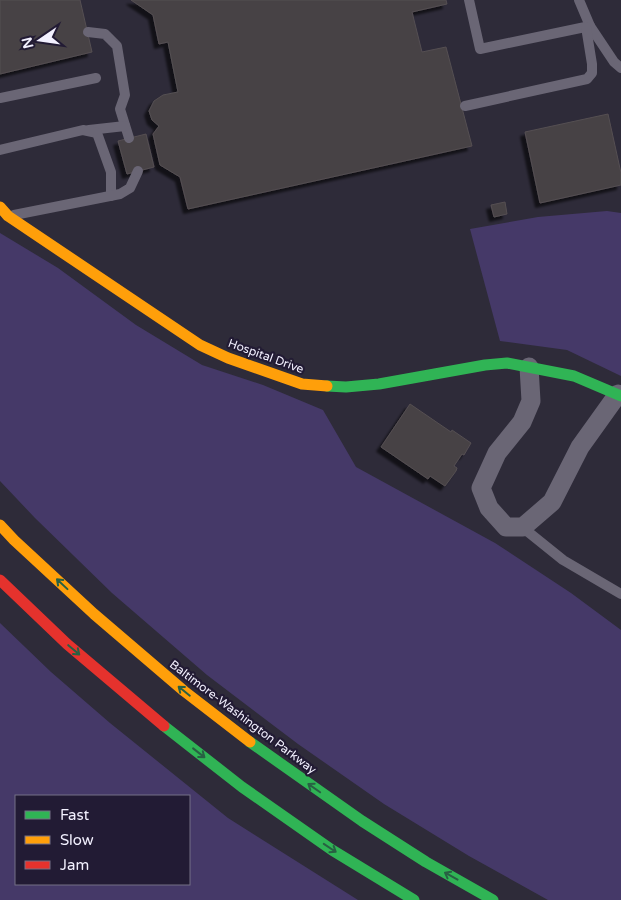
<svg xmlns="http://www.w3.org/2000/svg" width="621" height="900" font-family="'Varela Round',sans-serif">
<style>
.green{fill:#453968;fill-rule:evenodd}
.building{fill:#474245;stroke:#554f52;filter:url(#shadow)}
.lines{fill:none;stroke-linecap:round;stroke-linejoin:round}
.lane{stroke:#6a6675;stroke-width:10}
.street{stroke:#6a6675;stroke-width:19}
.fast{stroke:#30b455;stroke-width:11}
.slow{stroke:#ff9f0a;stroke-width:11}
.jam{stroke:#e5322d;stroke-width:11}
.oneway{stroke:#286043}
.labels{text-anchor:middle;dominant-baseline:central;stroke-width:4.5;stroke-linejoin:round;paint-order:stroke}
.street-label{font-size:12px;fill:#f2f0fe;stroke:#221b34}
</style>
<defs>
<filter id="shadow"><feDropShadow dx="-4.5" dy="4.5" stdDeviation="1" flood-color="#0009"/></filter>
</defs>
<rect width="100%" height="100%" fill="#2e2b39"/>
<g class="green">
<path d="M607,211L621,213V376L567,350L500,341L470,229L538,217Z"/>
<path d="M0,233L58,268L136,325L202,365L263,385L323,410L356,467L495,543L571,593L621,630V900H548L469,856L384,804L298,744L207,675L112,593L35,518L0,481Z"/>
<path d="M0,623L51,672L110,723L228,818L358,900H0ZM16,796H189V884H16Z"/>
</g>
<g class="building">
<path d="M0,0H80L92,52L0,74Z"/>
<path d="M131,0H446L447,4L412,12L422,52L446,47L472,146L188,209L180,177L160,165L153,134L159,126L152,120L149,111L154,101L163,95L178,92L168,42L159,44L153,15Z"/>
<path d="M608,114L621,173V185L540,203L525,132Z"/>
<path d="M146,134L154,167L127,174L118,141Z"/>
<path d="M505,202L507,214L494,217L491,205Z"/>
<path d="M410,404L451,432L452,430L471,443L464,455L462,454L454,466L457,468L456,471L445,486L430,476L428,479L381,447Z"/>
</g>
<g class="lines">
<g class="lane">
<path d="M469,0L480,49L590,26"/>
<path d="M579,0L590,26L614,62L621,68"/>
<path d="M88,32L105,34L117,46L125,95L120,109L129,138"/>
<path d="M0,98L96,78"/>
<path d="M465,106L587,79L592,73V64L586,27"/>
<path d="M89,130L125,126"/>
<path d="M0,150L83,130L97,133L111,172V196"/>
<path d="M14,215L120,194L130,188L138,171"/>
<path d="M522,527L563,560L621,594"/>
</g>
<path class="street" d="M529,367L531,401L522,422L497,453L481,488L489,508L506,527H523L552,502L580,447L618,394"/>
<g class="fast">
<path d="M327,386L346,387L379,384L485,365L507,363L574,376L621,396"/>
<path d="M164,726L242,787L332,850L414,900"/>
<path d="M250,742L362,821L426,862L493,900"/>
</g>
<g class="slow">
<path d="M0,207L8,216L200,345L228,358L302,384L327,386"/>
<path d="M0,525L14,540L94,614L184,691L250,742"/>
</g>
<path class="jam" d="M0,580L67,644L164,726"/>
</g>
<defs><path id="oneway-shaft" d="M-6 0H5M1.5-3L5.5 0L1.5 3" fill="none" stroke-width="1.6" stroke-linecap="round" stroke-linejoin="round" transform="scale(1.25)"/></defs>
<g class="oneway">
<use href="#oneway-shaft" transform="translate(62 584) rotate(-137)"/>
<use href="#oneway-shaft" transform="translate(74 650) rotate(40)"/>
<use href="#oneway-shaft" transform="translate(184 691) rotate(-141)"/>
<use href="#oneway-shaft" transform="translate(199 753) rotate(38)"/>
<use href="#oneway-shaft" transform="translate(314 788) rotate(-145)"/>
<use href="#oneway-shaft" transform="translate(330 848) rotate(34)"/>
<use href="#oneway-shaft" transform="translate(451 876) rotate(-151)"/>
</g>
<g class="labels">
<g class="street-label">
<text transform="translate(266 356) rotate(20)">Hospital Drive</text>
<text transform="translate(243 717) rotate(37)">Baltimore-Washington Parkway</text>
</g>
</g>
<rect x="15" y="795" width="175" height="90" fill="#221b34" stroke="#757085"/>
<rect x="25" y="811" width="25" height="8" fill="#30b455" stroke="#757085"/>
<text x="60" y="820" font-size="15" fill="#f2f0fe">Fast</text>
<rect x="25" y="836" width="25" height="8" fill="#ff9f0a" stroke="#757085"/>
<text x="60" y="845" font-size="15" fill="#f2f0fe">Slow</text>
<rect x="25" y="861" width="25" height="8" fill="#e5322d" stroke="#757085"/>
<text x="60" y="870" font-size="15" fill="#f2f0fe">Jam</text>
<g transform="translate(40 40) rotate(257)" stroke="#221b34" stroke-width="4" paint-order="stroke">
<path d="M0-4L9 19L0 12L-9 19Z" fill="#f2f0fe"/>
<text y="-8" font-size="14" font-weight="bold" text-anchor="middle" fill="#f2f0fe">N</text>
</g>
</svg>
